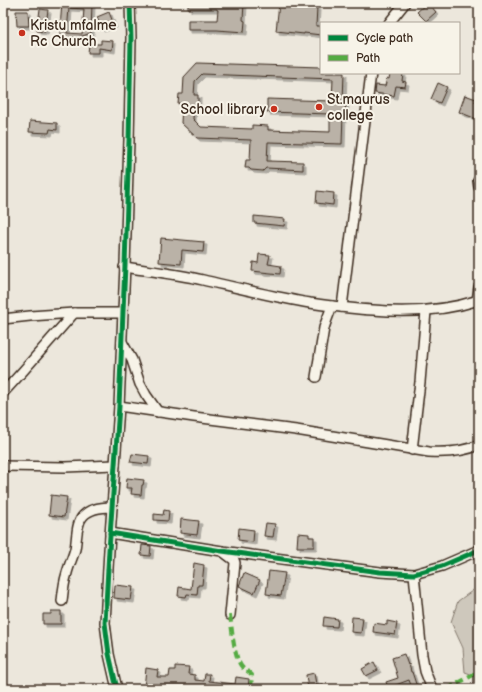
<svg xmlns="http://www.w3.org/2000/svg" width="482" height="692" font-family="'Balsamiq Sans',sans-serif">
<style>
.green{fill:#cec8bc;stroke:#84796d}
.building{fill:#bab2a7;stroke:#3b2a1e;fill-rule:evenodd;filter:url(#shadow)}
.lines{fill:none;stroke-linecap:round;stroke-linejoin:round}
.minor-casing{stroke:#3b2a1e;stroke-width:12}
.minor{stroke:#f7f3e8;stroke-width:9}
.quiet{stroke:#55ab43;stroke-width:4;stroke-dasharray:8 4;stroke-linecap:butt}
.cycleway-casing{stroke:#f7f3e8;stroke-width:8}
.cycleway{stroke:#00873e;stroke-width:5}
.poi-dot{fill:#c8321e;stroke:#f7f3e8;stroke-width:1.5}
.labels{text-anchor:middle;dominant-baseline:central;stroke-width:4;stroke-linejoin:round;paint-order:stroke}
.poi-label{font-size:14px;fill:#3b2a1e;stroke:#f7f3e8;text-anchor:start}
</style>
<defs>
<filter id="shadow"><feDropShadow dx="3" dy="3" stdDeviation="0" flood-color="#0004"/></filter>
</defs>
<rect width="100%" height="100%" fill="#ece7dc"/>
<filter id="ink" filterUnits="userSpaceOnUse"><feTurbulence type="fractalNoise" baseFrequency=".025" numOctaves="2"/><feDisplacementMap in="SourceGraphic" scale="8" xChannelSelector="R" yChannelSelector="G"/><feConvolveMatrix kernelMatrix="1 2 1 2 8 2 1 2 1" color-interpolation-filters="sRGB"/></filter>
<g filter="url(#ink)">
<path class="green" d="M479,586V677L465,672L463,648L451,622L458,601Z"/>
<g class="building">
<path d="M62,3H92L91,33L71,40H59ZM69,8L84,9L82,34L67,33Z"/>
<path d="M188,3H244L243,20L245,21L244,32L217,30H188V20H217L218,10H217V9H188Z"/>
<path d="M427,3H428L436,12L426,21L417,12Z"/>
<path d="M279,4L317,7L316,26H321V35L304,33V34L276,31Z"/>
<path d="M40,9L48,10L45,32L37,31Z"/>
<path d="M16,11H28L29,26H17Z"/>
<path d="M109,12L114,25L101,29L97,17Z"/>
<path d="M101,40L113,41L112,50L99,48V53H88L89,44H101Z"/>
<path d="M197,63L321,67V73H344L343,101H346L345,113H343L342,144L268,142L267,161L303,162V170L266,168L263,171L251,170L249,168H245L246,160H250L251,140L197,138L181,123L182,104H178L179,94H183L184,77ZM202,74L333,79L332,101L267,99V112L330,114V132L268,130V126L252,125V129L201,127L193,119L194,105H198V95H194L195,81Z"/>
<path d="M390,73H403L402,81L406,82L405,87L396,86L394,96L375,93L376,85L385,86L387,78L389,79Z"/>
<path d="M438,83L447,87L440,103L431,99Z"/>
<path d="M465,95L476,99L475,102L479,103V120L459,112Z"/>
<path d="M30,121L57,123V130L50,129L49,133L29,132Z"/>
<path d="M317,191L334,193L333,205L316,203Z"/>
<path d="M254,216L285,219L284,226L254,223Z"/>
<path d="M161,238L204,242L203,252L182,250L181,264L159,262Z"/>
<path d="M259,254L270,255L268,264L281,266L280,274L252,271L253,262L258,263Z"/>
<path d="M132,454L149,456L148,464L130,462Z"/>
<path d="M127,478L144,480L143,485H142L141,495L131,494L132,488H126Z"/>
<path d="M51,495L67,497L64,517L49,515Z"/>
<path d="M164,510L169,511L168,521L154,520V514L163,515Z"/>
<path d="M181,519L199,521L197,535L180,533Z"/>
<path d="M266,523L275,524L273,537L264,536Z"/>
<path d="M239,528L254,530L253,542L238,540Z"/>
<path d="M298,533L309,534V537H314V547H297Z"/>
<path d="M142,545L151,546L150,556L141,555Z"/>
<path d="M194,563L204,565L202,585H198L197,595L187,594L186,597L178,596L179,587L191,589Z"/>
<path d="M269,571L285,573L281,596L266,594Z"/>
<path d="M244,573L260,580L254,593L239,586Z"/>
<path d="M115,585L133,587L131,600L114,598Z"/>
<path d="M51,611H61V624H43V614H51Z"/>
<path d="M324,617L338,619L337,627L323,626Z"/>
<path d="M352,617L363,618L361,633L351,632Z"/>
<path d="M387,621L397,623L395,635L373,632L374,623L387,625Z"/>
<path d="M404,654L408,665L409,664L411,672H412L417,687L412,688L409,680L388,688L386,682L398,678L392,658Z"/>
<path d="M374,662L378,670L366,676L362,669Z"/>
<path d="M175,666L189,667L188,674L195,675V680L204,681L205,674H210L209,681L235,684L236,677L249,679L248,689L242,688L241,689H159V687L149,686V689H144L146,668L158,670L157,677H169L170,670H175Z"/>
<path d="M314,673L316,684H323L322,689H308L306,675Z"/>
</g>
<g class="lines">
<defs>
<g id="minor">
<path d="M389,23L405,3"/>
<path d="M478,181L479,187"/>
<path d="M124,267C150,271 177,274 203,280C238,288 274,297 310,303C331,306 352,309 373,310C409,313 445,311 479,300"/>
<path d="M477,301L479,287"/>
<path d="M342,307L369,89L371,73"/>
<path d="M3,319L30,316L74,313H122"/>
<path d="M122,342L132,360L140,384L146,395L158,412"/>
<path d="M316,377L324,328L326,322L332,306"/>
<path d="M3,393L23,371L74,313"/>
<path d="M119,406L194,417L296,430L429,452C447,453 463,452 479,445"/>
<path d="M412,450L420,382L426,311"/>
<path d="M3,466L65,467L115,465"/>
<path d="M110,533L222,551L380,572L414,574L442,566L479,550"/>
<path d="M222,551L234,560L235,563L230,615"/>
<path d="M414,574L422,655L425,671L432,689"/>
<path d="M62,601C63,591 64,582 67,573C69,565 73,557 75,549C77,539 76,523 83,516C90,508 102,507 112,507"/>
<path d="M117,689L109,654L105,623L109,550L115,465L119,406L125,265L129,140L131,38L130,3"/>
</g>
</defs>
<use href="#minor" class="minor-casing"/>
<use href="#minor" class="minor"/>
<g class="quiet">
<path d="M230,615C232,629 234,658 242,667C245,671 249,671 252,675L251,689"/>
<path d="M447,689L479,672"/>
</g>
<defs>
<g id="cycleway">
<path d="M110,533L222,551L380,572L414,574L442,566L479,550"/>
<path d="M117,689L109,654L105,623L109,550L115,465L119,406L125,265L129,140L131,38L130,3"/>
</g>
</defs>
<use href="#cycleway" class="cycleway-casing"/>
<use href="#cycleway" class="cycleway"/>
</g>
</g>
<g class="poi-dot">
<circle cx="22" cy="33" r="4"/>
<circle cx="319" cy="107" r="4"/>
<circle cx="274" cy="109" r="4"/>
</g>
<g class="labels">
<g class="poi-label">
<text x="30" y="25">Kristu mfalme<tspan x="30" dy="16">Rc Church</tspan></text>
<text x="327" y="99">St.maurus<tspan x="327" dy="16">college</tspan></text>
<text x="266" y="109" text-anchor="end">School library</text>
</g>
</g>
<rect width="482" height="692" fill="none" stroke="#f7f3e8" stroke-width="16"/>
<rect x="8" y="8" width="466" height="676" fill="none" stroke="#3b2a1e" stroke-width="1.5" filter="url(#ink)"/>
<rect x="320" y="22" width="140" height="52" fill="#f7f3e8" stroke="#aca397"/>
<rect x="328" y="35" width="20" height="6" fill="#00873e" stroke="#aca397"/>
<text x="356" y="42" font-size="12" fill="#3b2a1e">Cycle path</text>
<rect x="328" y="55" width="20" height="6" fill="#55ab43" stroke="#aca397"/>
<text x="356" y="62" font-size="12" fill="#3b2a1e">Path</text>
</svg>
